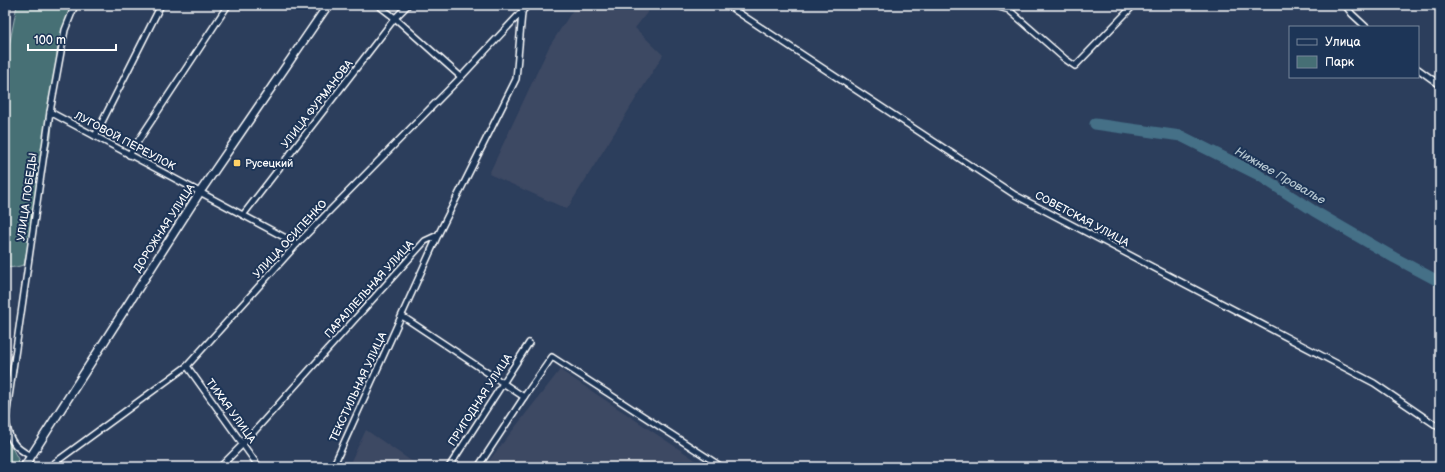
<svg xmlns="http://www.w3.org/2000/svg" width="1445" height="472" font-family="'Balsamiq Sans',sans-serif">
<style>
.built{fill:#3e4963}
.green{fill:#466f75;stroke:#a2b7ba}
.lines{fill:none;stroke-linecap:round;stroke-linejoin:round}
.river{stroke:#446f87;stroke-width:11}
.street-casing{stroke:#fff;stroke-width:8}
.secondary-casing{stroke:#fff;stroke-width:10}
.street{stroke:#1d3557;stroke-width:5}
.secondary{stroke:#1d3557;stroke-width:7}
.rail-casing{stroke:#fff;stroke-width:3.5}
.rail{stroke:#1d3557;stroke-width:2;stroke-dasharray:6;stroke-linecap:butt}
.poi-dot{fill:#ffd166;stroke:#1d3557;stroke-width:1.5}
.labels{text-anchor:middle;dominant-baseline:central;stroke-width:4;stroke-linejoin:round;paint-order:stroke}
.street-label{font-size:11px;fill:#fff;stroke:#1d3557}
.poi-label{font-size:11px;fill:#fff;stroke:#1d3557;text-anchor:start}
.water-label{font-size:12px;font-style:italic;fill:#b4c5cf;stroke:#1d3557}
</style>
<rect width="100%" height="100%" fill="#2c3e5c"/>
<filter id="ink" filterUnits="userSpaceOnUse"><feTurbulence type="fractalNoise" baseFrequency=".025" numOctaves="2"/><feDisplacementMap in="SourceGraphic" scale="8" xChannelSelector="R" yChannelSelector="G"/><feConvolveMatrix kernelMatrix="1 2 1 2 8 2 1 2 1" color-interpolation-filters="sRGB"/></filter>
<g filter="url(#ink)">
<g class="built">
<path d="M576,5H653L635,28L663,55L567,209L489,174L549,47Z"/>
<path d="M560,370L706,467H484Z"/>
<path d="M366,430L420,467H348Z"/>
</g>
<g class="green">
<path d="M17,5H72L58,43L51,137L24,265L16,267L5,268V67Z"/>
<path d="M5,426L10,444L18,459L19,464L18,467H5Z"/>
</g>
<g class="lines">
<path class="river" d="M1095,124L1181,136L1257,174L1314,211L1395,258L1440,282"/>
<defs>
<g id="street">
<path d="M378,5L395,18L461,77"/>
<path d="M727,5L1015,195L1374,383L1440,428"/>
<path d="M992,5L1009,10L1065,59L1075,66L1134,5"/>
<path d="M1345,5L1352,14L1366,27"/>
<path d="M1009,10L1015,5"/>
<path d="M1418,69L1440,85"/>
<path d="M50,112L297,244"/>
<path d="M95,136L161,5"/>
<path d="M129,155L228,5"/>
<path d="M243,215L395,18L408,5"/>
<path d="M402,316L524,397"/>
<path d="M187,366L259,467"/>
<path d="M31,456C13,447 8,439 6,418L50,112L65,30L75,5"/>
<path d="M49,467L187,366L297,244L461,77L528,5"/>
<path d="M220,467L243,444L425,241L438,235"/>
<path d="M333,467L438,235L516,79L522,13"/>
<path d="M449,467L529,343"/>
<path d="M478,467L524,397L552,357L722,467"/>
</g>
<path id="secondary" d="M24,467L200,192L328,5"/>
</defs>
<use href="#street" class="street-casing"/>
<use href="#secondary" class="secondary-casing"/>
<use href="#street" class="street"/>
<use href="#secondary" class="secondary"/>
<defs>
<path id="rail" d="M5,32L10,5"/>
</defs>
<use href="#rail" class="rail-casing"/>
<use href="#rail" class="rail"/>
</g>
</g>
<rect class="poi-dot" x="233" y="159" width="8" height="8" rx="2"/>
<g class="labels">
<g class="street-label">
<text transform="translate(317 104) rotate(-52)">УЛИЦА ФУРМАНОВА</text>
<text transform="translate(125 141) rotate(28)">ЛУГОВОЙ ПЕРЕУЛОК</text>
<text transform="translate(27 197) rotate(-82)">УЛИЦА ПОБЕДЫ</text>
<text transform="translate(1082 219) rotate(28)">СОВЕТСКАЯ УЛИЦА</text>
<text transform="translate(164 228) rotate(-57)">ДОРОЖНАЯ УЛИЦА</text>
<text transform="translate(290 239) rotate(-47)">УЛИЦА ОСИПЕНКО</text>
<text transform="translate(369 289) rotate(-48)">ПАРАЛЛЕЛЬНАЯ УЛИЦА</text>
<text transform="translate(358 387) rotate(-65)">ТЕКСТИЛЬНАЯ УЛИЦА</text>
<text transform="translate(480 400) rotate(-57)">ПРИГОДНАЯ УЛИЦА</text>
<text transform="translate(231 411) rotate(54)">ТИХАЯ УЛИЦА</text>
</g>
<g class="poi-label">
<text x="245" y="163">Русецкий</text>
</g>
<g class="water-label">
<text transform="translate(1280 176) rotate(30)">Нижнее Провалье</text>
</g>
</g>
<rect width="1445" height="472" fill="none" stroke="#1d3557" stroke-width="20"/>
<rect x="10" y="10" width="1425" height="452" fill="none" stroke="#fff" stroke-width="1.5" filter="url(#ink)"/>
<rect x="1289" y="26" width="130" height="52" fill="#1d3557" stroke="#77869a"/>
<rect x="1297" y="39" width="20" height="6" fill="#1d3557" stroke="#77869a"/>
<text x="1325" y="46" font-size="12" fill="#ffffff">Улица</text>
<rect x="1297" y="56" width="20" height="12" fill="#466f75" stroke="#77869a"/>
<text x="1325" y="66" font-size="12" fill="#ffffff">Парк</text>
<path d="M28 44v6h88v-6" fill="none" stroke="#ffffff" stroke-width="2"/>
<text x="34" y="44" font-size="12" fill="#ffffff" stroke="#1d3557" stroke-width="3" paint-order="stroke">100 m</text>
</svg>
